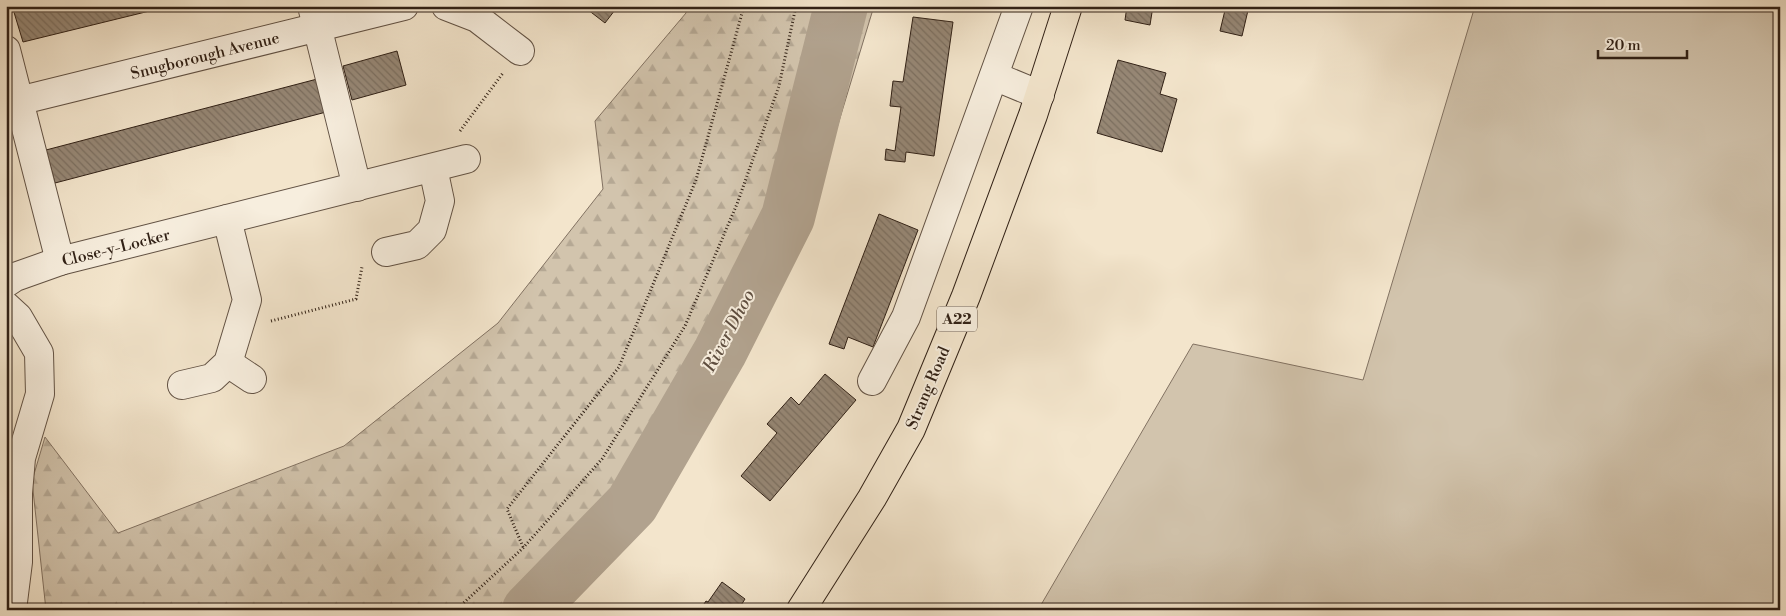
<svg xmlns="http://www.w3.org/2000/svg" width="1786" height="616" font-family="'Libre Bodoni',serif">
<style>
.green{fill:#d2c4ad;stroke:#827262}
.forest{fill:url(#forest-firs);stroke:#827262}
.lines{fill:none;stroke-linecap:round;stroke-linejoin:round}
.river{stroke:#b1a28e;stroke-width:54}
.building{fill:url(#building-back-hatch);stroke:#312116}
.minor-casing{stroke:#625244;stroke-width:30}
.major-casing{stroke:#312116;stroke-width:30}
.path{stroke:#312116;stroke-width:3;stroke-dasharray:1 2.5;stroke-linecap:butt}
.minor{stroke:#f7eede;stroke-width:28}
.major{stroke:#f3e5cc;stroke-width:28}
.labels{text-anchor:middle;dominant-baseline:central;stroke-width:4;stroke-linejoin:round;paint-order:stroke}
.shield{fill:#f7eede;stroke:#6c5e52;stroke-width:1}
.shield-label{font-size:15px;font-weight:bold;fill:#312116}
.street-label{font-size:16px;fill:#312116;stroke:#f7eede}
.water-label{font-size:18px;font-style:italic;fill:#5e4e40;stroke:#f7eede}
</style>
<defs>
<pattern id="forest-firs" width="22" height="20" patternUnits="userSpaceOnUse" patternTransform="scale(1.25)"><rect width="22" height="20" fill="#d2c4ad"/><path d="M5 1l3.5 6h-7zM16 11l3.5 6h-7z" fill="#b5a894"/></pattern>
<pattern id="building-back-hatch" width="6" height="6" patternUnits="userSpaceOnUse" patternTransform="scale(1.25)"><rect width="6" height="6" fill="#968775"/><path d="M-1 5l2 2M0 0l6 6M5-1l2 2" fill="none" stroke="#7b6e5f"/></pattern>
</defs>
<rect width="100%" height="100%" fill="#f3e5cc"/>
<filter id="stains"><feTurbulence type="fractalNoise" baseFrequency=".004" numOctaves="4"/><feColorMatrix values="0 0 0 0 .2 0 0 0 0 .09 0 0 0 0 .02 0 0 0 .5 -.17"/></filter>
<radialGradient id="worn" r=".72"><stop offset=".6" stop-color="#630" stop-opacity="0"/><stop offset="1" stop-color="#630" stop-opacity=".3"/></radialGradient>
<path class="green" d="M1475,6H1780V610H1038L1193,344L1363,380Z"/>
<path class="forest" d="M687,6H874L826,164L677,457L555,610H46L32,481L45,437L118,533L344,446L498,323L603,189L595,121L686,13Z"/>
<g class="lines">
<path class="river" d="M529,610L632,504L720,352L788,217L841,6"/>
</g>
<g class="building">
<path d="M23,6H170L23,42L13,9Z"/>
<path d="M583,6H618L605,23Z"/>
<path d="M1127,6H1153L1150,25L1125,20Z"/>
<path d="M1226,6H1249L1242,36L1220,31Z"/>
<path d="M913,17L953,22L934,156L906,152L905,162L885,160L886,149L895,151L901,107L890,106L893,81L903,82Z"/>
<path d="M397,51L406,85L352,100L343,66Z"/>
<path d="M1118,60L1166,73L1160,94L1177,99L1162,152L1097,133Z"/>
<path d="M321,78L330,111L55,183L46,150Z"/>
<path d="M879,214L918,230L873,347L848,337L844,349L829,344Z"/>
<path d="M825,374L856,400L770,501L741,476L777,433L767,424L791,397L799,405Z"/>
<path d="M722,582L745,599L738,610H700L706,601L708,602Z"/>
</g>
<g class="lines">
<defs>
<g id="minor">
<path d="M312,6L357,187"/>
<path d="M446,6L477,18L520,51"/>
<path d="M6,50L60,261"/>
<path d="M994,76L1040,95"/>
<path d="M6,104L404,6"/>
<path d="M386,252L417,245L432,230L440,201L433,168"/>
<path d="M6,283L15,277L60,261L466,159"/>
<path d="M6,306L18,317L39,353L40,394L21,458L18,493V562L12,610"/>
<path d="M228,363L252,379"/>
<path d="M872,381L906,317L1019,6"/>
<path d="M182,385L212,378L228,363L247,300L227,219"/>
</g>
<path id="major" d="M801,610L872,498L911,429L966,296L1033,115L1068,6"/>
</defs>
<use href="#minor" class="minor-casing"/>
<use href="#major" class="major-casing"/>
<g class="path">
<path d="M460,131L503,73"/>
<path d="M271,321L356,299L362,267"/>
<path d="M523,547L507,509L619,367L696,180L744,6"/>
<path d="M456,610L523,548L602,459L685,326L737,204L779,86L796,6"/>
</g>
<use href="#minor" class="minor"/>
<use href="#major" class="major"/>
</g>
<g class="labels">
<rect class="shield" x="937" y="306.5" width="40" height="25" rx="4"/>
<g class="shield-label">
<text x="957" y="319">A22</text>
</g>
<g class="street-label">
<text transform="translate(205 56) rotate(-14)">Snugborough Avenue</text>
<text transform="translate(116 248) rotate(-14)">Close-y-Locker</text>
<text transform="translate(928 388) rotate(-67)">Strang Road</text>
</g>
<g class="water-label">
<text transform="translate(729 331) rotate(-62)">River Dhoo</text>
</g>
</g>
<rect width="1786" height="616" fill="none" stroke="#f3e5cc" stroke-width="25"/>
<rect x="8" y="8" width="1771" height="601" fill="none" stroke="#312116" stroke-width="2.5"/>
<rect x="12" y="12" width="1761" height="591" fill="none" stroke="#312116"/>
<path d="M1598 50v8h89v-8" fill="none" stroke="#312116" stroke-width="2.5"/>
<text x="1606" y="50" font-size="15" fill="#312116" stroke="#f7eede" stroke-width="4" paint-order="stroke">20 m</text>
<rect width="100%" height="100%" filter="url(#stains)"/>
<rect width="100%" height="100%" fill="url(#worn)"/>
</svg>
